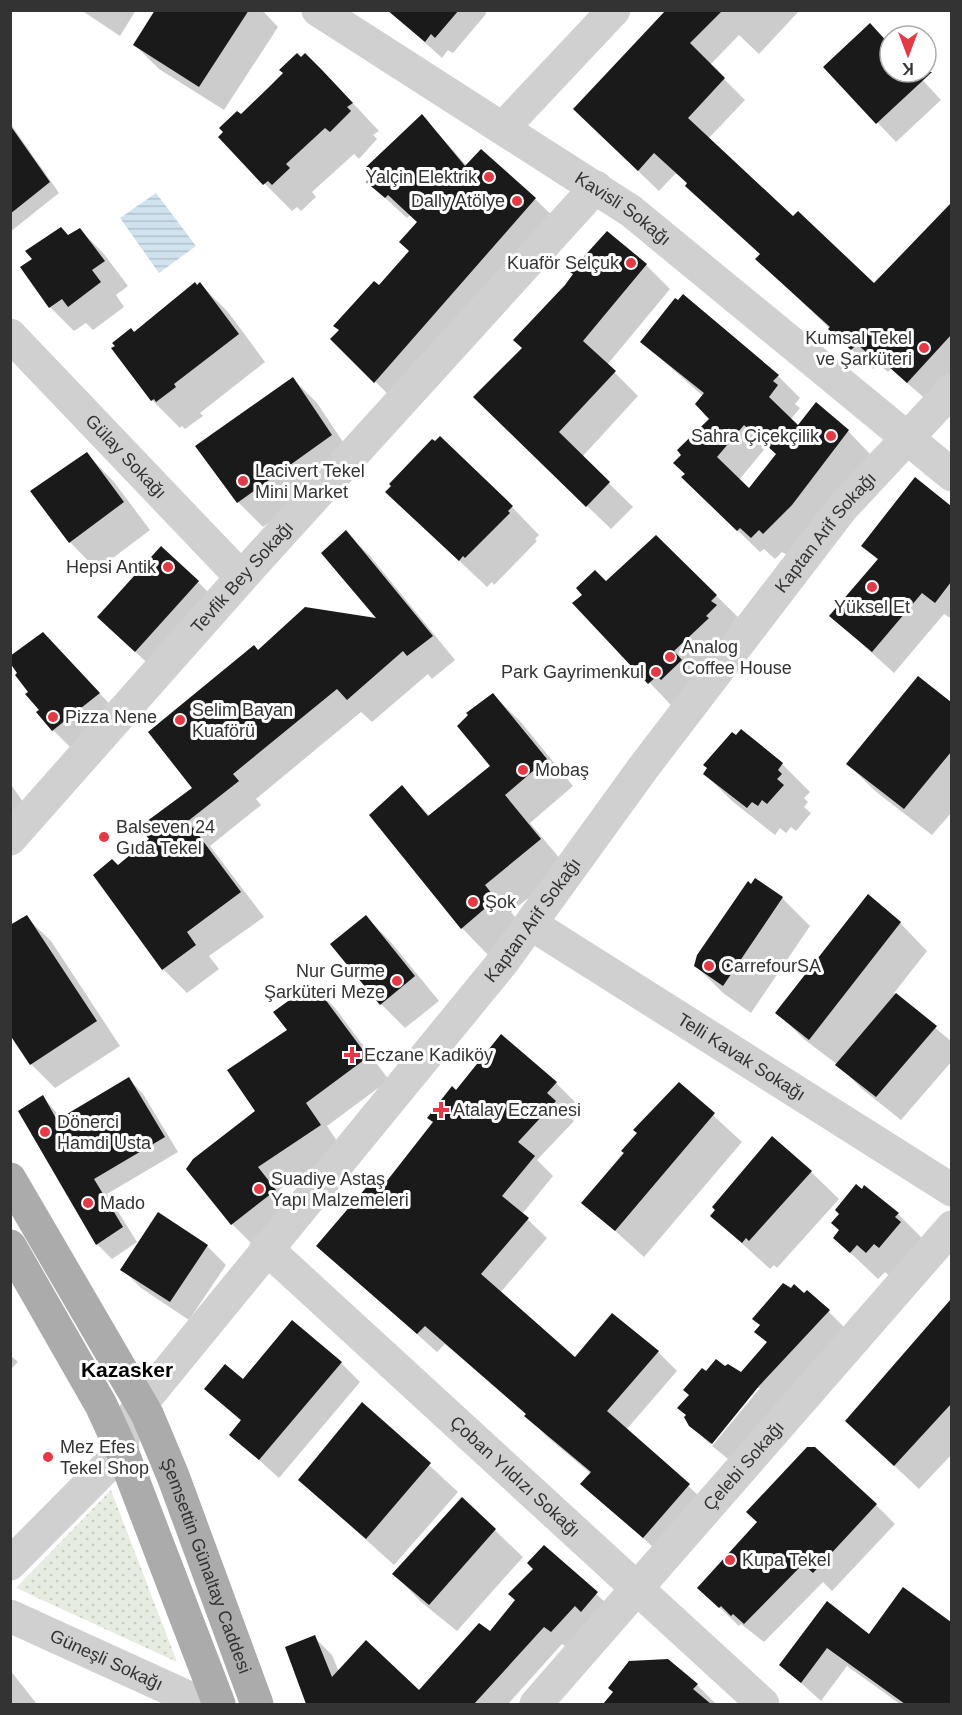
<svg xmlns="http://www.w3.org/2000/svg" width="962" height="1715" font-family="Helvetica,sans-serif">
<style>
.park{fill:url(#park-dots)}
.water{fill:url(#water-rules)}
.shadow{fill:#0003;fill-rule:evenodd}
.building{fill:#1a1a1a;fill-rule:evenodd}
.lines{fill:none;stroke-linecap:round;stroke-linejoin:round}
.minor{stroke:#d0d0d0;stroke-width:33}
.major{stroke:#ababab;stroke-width:33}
.poi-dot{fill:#e63946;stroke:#fff;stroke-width:2}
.labels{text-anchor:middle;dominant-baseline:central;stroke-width:6;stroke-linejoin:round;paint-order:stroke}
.poi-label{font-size:18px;fill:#333;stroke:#fff;text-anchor:start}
.street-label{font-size:18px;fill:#333;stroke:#fff}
.quarter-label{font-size:21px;font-weight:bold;fill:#000;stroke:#fff}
</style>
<defs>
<pattern id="park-dots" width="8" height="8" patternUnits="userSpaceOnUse" patternTransform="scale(1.5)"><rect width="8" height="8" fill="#e6ecdf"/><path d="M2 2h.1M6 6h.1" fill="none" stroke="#c6cbc0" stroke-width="1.8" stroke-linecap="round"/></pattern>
<pattern id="water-rules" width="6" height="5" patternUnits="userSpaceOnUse" patternTransform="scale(1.5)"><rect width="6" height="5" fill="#cfe2ee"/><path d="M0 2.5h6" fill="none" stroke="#b2c2cd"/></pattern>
</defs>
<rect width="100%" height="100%" fill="#fff"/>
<path class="park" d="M111,1490L177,1662L16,1588Z"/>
<path class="water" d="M156,193L196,246L159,273L120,218Z"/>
<g class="shadow">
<path d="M81,10H136L120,36Z"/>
<path d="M157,10H262L278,27L224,110L159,69L135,45Z"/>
<path d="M399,10H485L486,14L453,53L448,50L442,58L399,19Z"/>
<path d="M679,10H800L759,54L739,35L710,65L745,100L708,139L793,219L875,286L952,214V378L929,402L891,369L888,372L879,364L873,369L851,349L757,259L761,255L676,173L659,191L595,130Z"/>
<path d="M890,45V72H915L941,100L896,142L825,67Z"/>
<path d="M333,82L379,131L373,135L377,139L359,159L354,154L312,192L316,197L301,211L297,207L292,211L264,183L241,116Z"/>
<path d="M422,116L467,166L535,199L556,219L396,402L332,339L410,251L418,222L410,215L407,218L368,182Z"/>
<path d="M10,123L59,193L10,232Z"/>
<path d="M80,230L104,254L128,286L116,295L124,307L93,330L86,323L74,331L50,307L69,237Z"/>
<path d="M646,265L670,289L607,365L638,396L582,457L633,507L611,529L499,421L524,349L566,286Z"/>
<path d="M195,284L197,287L200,284L228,312L265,362L200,413L203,416L185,429L182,426L180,428L152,400L113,349Z"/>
<path d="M642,342L778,376L800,398L795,404L800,408L790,420L798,428L848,431L870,454L787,555L782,552L775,559L764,549L760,552L706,500L711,419L703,396ZM767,446L777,455L750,490L739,480Z"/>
<path d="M293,379L317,403L355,460L263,527L238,502L197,446Z"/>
<path d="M87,454L114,482L150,530L97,570L70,542Z"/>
<path d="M916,479L952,507V619L944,614L894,673L831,616L878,560L863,546Z"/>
<path d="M512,507L539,535L535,539L537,541L494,585L492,582L487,587L415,519Z"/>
<path d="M346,532L370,556L455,660L432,679L428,674L372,722L361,712L256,799L261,805L210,846L264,917L209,956L219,969L187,993L163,969L118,867L151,840L194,788L259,652L379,620Z"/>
<path d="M656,537L738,617L733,623L738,628L671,705L574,603L606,583Z"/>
<path d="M198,582L222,606L160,675L124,641Z"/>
<path d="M62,653L118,713L72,749L53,730L41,710Z"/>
<path d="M918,679L952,704V812L932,835L875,791L848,764Z"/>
<path d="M493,695L520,721L573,786L530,823L567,867L511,912L522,926L488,955L462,928L402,787L430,816L492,766Z"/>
<path d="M741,731L782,764L810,792L804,798L808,802L804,807L811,813L796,831L791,827L786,833L780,828L775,835L732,801L705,774Z"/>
<path d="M10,783L32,815L10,840Z"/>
<path d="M782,898L810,926L751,1013L723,993L695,965Z"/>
<path d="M26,917L51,941L120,1046L55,1088L31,1064Z"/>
<path d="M366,917L390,941L439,1001L405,1028L381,1004Z"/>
<path d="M900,923L927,951L894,993L952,1042V1061L901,1120L862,1089L838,1065L805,1040L777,1013Z"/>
<path d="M312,985L335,1008L389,1080L327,1126L342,1149L279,1190L297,1213L254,1246L232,1224L257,1112L289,1030Z"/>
<path d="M129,1079L143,1094L178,1152L107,1194L137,1242L112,1259L97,1244L43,1097L62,1119Z"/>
<path d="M556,1083L575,1102L565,1112L574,1121L537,1160L553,1176L522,1214L547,1238L500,1293L575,1359L658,1352L677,1371L626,1430L708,1504L663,1556L583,1484L591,1474L545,1435L527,1415L445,1344L437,1352L318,1246L380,1194L456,1092Z"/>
<path d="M679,1084L742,1142L644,1257L583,1202Z"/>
<path d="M811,1172L839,1199L777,1268L774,1265L770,1269L712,1216Z"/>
<path d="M841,1214H898L925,1241L894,1280L885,1272L878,1279L835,1238L841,1231Z"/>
<path d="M207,1246L226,1265L189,1320L141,1288L122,1269Z"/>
<path d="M952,1300V1454L919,1489L847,1421L915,1345Z"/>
<path d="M828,1311L848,1331L732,1462L712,1446L760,1388H756L710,1444L691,1425L706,1373L725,1368L741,1374L768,1343L756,1332Z"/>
<path d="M10,1355L18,1362L10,1370Z"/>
<path d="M341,1363L360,1382L279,1478L231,1435L242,1422L206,1389Z"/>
<path d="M363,1404L458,1492L394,1565L300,1480Z"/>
<path d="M462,1499L523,1557L457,1631L421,1602L394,1574Z"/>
<path d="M876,1505L895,1524L832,1591L823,1582L764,1642L741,1624L739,1626L699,1588L759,1523Z"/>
<path d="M544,1547L615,1611L569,1649L562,1644L508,1704H362L349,1692L354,1704H310L287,1648L314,1637L332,1655L339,1672L419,1692L490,1634L517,1601Z"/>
<path d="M903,1589L952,1624V1704H900L847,1666L821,1701L781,1665L827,1603L869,1636Z"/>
<path d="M10,1670L36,1703L34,1704H10Z"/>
<path d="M697,1685L716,1704H604L615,1693Z"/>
</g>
<g class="building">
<path d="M155,10H249L199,87L133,45Z"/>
<path d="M387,10H459L435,38L431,34L425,42Z"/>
<path d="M666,10H723L690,43L725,78L688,118L793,216L798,211L874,283L951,203V335L907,383L869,349L866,352L857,344L851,350L828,329L830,327L755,259L760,254L685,186L687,183L654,153L638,171L573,109Z"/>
<path d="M870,23L890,45V72H932L876,124L823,67Z"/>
<path d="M297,53L301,57L305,53L322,70L353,103L347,107L351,111L330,132L325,128L286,164L290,168L272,185L268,181L263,185L218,137L223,132L219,128L237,111L241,114L268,88L283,73L279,70Z"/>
<path d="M422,114L465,166L481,149L536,198L374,383L330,339L339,330L333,326L374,281L379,285L409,251L399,242L417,222L388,195L385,198L366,182L373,175L365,168Z"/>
<path d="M10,125L50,182L10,214Z"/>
<path d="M61,227L68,235L80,228L105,261L92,270L101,282L68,307L62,299L49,308L20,267L32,259L25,251Z"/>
<path d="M607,231L647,264L583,341L616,371L559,432L610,482L586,507L473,397L522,348L513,340L565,285L573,274L570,272Z"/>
<path d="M195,282L197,285L200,282L239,334L174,384L176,387L156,402L154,399L151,401L111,348L115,346L112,343L131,328L134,332Z"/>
<path d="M683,294L779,375L773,381L778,385L769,397L798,425L816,402L849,430L792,505L763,534L759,530L751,538L740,528L737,531L681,477L685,474L673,463L681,455L677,450L709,419L695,404L704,393L640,342L675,298L678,300ZM744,425L776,454L749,488L717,457Z"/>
<path d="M293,377L332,435L237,503L195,446Z"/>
<path d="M440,436L513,506L508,511L510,513L465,558L463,556L459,561L385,492L391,486L389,484L432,439L435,441Z"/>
<path d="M87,452L124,502L69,543L30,491Z"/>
<path d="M915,477L951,506V582L935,603L922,593L872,652L829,616L878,559L861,546Z"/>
<path d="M346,530L433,636L407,656L403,651L347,700L337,689L233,774L239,781L188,821L241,892L187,932L196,945L162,970L93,875L112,859L118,865L149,839L139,827L192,788L148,732L254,645L258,650L305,607L376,618L321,553Z"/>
<path d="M656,535L717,595L711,601L717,605L706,616L709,618L674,651L682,660L661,680L657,676L648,684L572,603L582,595L576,588L595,570L606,581Z"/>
<path d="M161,546L199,581L135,652L97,617Z"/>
<path d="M43,632L100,693L52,731L36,712L39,710L25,694L28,692L15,675L17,673L10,663V656Z"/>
<path d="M918,676L951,702V752L904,809L846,764Z"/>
<path d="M493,693L547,759L505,795L541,839L485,885L496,899L461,929L369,815L402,785L428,816L490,766L457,726L468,715L466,713Z"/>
<path d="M741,729L783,763L778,770L782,774L777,779L784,785L767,804L762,800L758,806L752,802L747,808L703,774L707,768L703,765L732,732L736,735Z"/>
<path d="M755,878L783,897L723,986L694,966L697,955L748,881L751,884Z"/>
<path d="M868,894L901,922L809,1040L775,1013Z"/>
<path d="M27,915L97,1021L30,1065L10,1035V925Z"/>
<path d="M366,915L415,976L380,1005L330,944Z"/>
<path d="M313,983L368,1057L306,1103L321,1125L258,1167L276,1190L231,1225L186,1169L193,1159L255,1111L227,1070L287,1030L273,1012Z"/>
<path d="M896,993L937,1026L876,1097L835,1065Z"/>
<path d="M501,1034L557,1082L547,1093L556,1101L518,1142L535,1156L502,1196L529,1218L481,1274L575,1357L612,1313L659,1351L607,1411L690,1484L643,1538L580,1484L591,1472L524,1416L526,1414L425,1326L417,1334L316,1246L370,1183L379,1191L433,1122L427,1118L452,1086L456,1090Z"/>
<path d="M129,1077L165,1137L94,1179L123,1227L96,1245L18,1111L43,1095L57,1120Z"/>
<path d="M679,1082L715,1113L615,1231L581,1203L624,1153L621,1151L637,1133L633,1130Z"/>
<path d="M772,1136L812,1171L749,1241L746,1238L742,1243L710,1216L715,1210L712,1207Z"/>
<path d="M856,1184L862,1189L864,1185L899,1213L895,1217L901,1222L879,1248L874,1244L866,1253L857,1245L850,1253L833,1238L839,1230L831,1223L839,1214L835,1210Z"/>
<path d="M158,1212L208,1245L170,1302L120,1270Z"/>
<path d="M783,1283L791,1288L794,1284L804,1293L807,1290L830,1310L759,1386L712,1444L689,1426L684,1417L686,1415L677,1408L689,1395L683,1390L702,1368L706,1371L716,1359L725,1366L728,1364L741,1372L767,1342L754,1332L760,1325L752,1319Z"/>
<path d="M951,1299V1404L894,1466L845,1421Z"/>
<path d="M292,1320L342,1362L259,1460L229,1435L241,1420L204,1389L225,1364L243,1379Z"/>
<path d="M362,1402L431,1463L366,1539L298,1480Z"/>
<path d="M807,1447H815L877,1504L813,1573L803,1564L744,1624L733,1614L731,1616L721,1606L719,1608L697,1588L757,1522L746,1512Z"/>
<path d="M462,1497L496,1529L429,1605L392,1574Z"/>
<path d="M544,1545L598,1592L581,1612L575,1606L551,1632L544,1627L474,1704H306L285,1647L315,1635L332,1677L366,1640L419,1690L479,1623L490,1631L515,1600L508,1594L533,1569L527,1563Z"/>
<path d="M903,1587L951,1622V1704H905L827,1648L801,1683L779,1665L827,1601L869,1634Z"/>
<path d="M668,1659L698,1684L693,1689L711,1704H603L613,1692L608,1688L629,1661Z"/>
</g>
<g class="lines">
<g class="minor">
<path id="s1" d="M318,10L631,211L952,475"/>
<path d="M503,128L614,10"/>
<path id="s2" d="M10,335L241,577"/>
<path id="s3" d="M10,839L257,560L596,187"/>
<path id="s4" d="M531,924L952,1190"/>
<path id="s5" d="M266,1248L763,1704"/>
<path id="s6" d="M10,1564L122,1451L124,1429L141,1404L502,963L643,768L842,508L952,390"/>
<path id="s7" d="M10,1616L203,1704"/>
<path id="s8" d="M536,1704L952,1227"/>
</g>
<g class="major">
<path id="s9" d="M10,1179L147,1414L173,1476L257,1704"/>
<path d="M10,1246L101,1405L122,1451L219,1704"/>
</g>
</g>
<g class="poi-dot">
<circle cx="489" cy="177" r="6"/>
<circle cx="517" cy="201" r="6"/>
<circle cx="631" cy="263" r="6"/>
<circle cx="924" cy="348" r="6"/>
<circle cx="831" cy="436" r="6"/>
<circle cx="243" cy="481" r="6"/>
<circle cx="168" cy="567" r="6"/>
<circle cx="872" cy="587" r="6"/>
<circle cx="670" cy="657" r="6"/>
<circle cx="656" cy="672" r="6"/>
<circle cx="53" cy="717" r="6"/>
<circle cx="180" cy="720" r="6"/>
<circle cx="523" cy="770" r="6"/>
<circle cx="104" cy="837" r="6"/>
<circle cx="473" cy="902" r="6"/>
<circle cx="709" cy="966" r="6"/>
<circle cx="397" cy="981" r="6"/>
<path d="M349 1046h6v6h6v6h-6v6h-6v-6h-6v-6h6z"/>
<path d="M438 1101h6v6h6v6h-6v6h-6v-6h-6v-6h6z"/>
<circle cx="45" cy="1132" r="6"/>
<circle cx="259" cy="1189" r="6"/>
<circle cx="88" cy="1203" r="6"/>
<circle cx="48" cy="1457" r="6"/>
<circle cx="730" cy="1560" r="6"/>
</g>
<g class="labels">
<g class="poi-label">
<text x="477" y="177" text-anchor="end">Yalçin Elektrik</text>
<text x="505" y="201" text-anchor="end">Dally Atölye</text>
<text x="619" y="263" text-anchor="end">Kuaför Selçuk</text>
<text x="912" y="338" text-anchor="end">Kumsal Tekel<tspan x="912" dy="21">ve Şarküteri</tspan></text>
<text x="819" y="436" text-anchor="end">Sahra Çiçekçilik</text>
<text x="255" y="471">Lacivert Tekel<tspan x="255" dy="21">Mini Market</tspan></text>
<text x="156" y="567" text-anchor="end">Hepsi Antik</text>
<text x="872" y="607" text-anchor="middle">Yüksel Et</text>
<text x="682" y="647">Analog<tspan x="682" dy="21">Coffee House</tspan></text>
<text x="644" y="672" text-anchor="end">Park Gayrimenkul</text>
<text x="192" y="710">Selim Bayan<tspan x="192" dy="21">Kuaförü</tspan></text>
<text x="65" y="717">Pizza Nene</text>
<text x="535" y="770">Mobaş</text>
<text x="116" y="827">Balseven 24<tspan x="116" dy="21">Gıda Tekel</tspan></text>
<text x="485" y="902">Şok</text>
<text x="721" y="966">CarrefourSA</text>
<text x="385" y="971" text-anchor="end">Nur Gurme<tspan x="385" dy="21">Şarküteri Meze</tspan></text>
<text x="364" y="1055">Eczane Kadiköy</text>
<text x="453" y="1110">Atalay Eczanesi</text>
<text x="57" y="1122">Dönerci<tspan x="57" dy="21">Hamdi Usta</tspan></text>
<text x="271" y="1179">Suadiye Astaş<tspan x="271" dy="21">Yapı Malzemeleri</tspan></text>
<text x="100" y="1203">Mado</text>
<text x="60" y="1447">Mez Efes<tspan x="60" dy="21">Tekel Shop</tspan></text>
<text x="742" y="1560">Kupa Tekel</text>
</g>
<g class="street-label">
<text stroke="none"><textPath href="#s1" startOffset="364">Kavisli Sokağı</textPath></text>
<text stroke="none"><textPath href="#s2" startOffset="168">Gülay Sokağı</textPath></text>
<text stroke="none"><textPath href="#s6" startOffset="1320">Kaptan Arif Sokağı</textPath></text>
<text stroke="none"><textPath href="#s3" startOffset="350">Tevfik Bey Sokağı</textPath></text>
<text stroke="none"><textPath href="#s6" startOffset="834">Kaptan Arif Sokağı</textPath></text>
<text stroke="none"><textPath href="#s4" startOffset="249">Telli Kavak Sokağı</textPath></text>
<text stroke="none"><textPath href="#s8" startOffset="316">Çelebi Sokağı</textPath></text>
<text stroke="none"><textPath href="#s5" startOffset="338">Çoban Yıldızı Sokağı</textPath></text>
<text stroke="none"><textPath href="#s9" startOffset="435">Şemsettin Günaltay Caddesi</textPath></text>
<text stroke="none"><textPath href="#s7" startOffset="106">Güneşli Sokağı</textPath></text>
</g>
<g class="quarter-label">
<text x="127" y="1369">Kazasker</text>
</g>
</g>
<rect width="962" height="1715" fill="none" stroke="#333333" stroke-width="24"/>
<g transform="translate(908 54) rotate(180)"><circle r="28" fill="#ffffff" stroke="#adadad" stroke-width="1.5"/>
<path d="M0-4.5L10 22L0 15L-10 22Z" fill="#e63946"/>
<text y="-9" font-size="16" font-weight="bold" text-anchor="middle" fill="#333333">K</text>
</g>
</svg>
